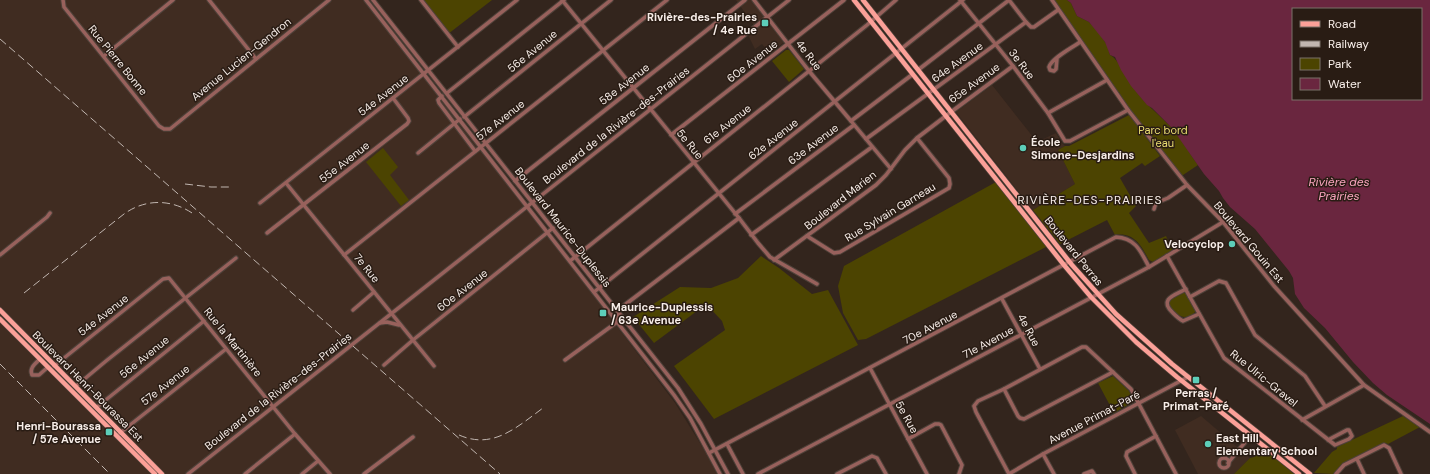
<svg xmlns="http://www.w3.org/2000/svg" width="1430" height="474" font-family="'DM Sans',sans-serif">
<style>
.built{fill:#402c21}
.green{fill:#4c4401}
.water{fill:#6a263f;fill-rule:evenodd}
.lines{fill:none;stroke-linecap:round;stroke-linejoin:round}
.minor-casing{stroke:#4e4139;stroke-width:5.5}
.major-casing{stroke:#4e4139;stroke-width:6}
.minor{stroke:#98615c;stroke-width:3.5}
.major{stroke:#fba098;stroke-width:4.5}
.rail{stroke:#c1b6b0;stroke-width:1;stroke-dasharray:8 4;stroke-linecap:butt}
.poi-dot{fill:#5dceb9;stroke:#291c14;stroke-width:1.5}
.labels{text-anchor:middle;dominant-baseline:central;stroke-width:3;stroke-linejoin:round;paint-order:stroke}
.poi-label{font-size:11px;font-weight:bold;fill:#f7ede8;stroke:#291c14;text-anchor:end}
.street-label{font-size:11px;fill:#f7ede8;stroke:#291c14}
.park-label{font-size:11px;fill:#ebde72;stroke:#291c14}
.water-label{font-size:12px;font-style:italic;fill:#f8a3bd;stroke:#291c14}
.neighbourhood-label{font-size:12px;letter-spacing:1px;fill:#f7ede8;stroke:#291c14}
</style>
<rect width="100%" height="100%" fill="#33251d"/>
<g class="built">
<path d="M0,0H366L544,230L675,403L705,451L717,474H0Z"/>
<path d="M736,0H753L784,42L783,43L770,54L762,44L755,49L747,33L755,27Z"/>
<path d="M992,85L1037,142L1056,133L1062,143L1065,146L1058,150L1075,184L1033,210L956,112Z"/>
<path d="M1201,416L1250,458L1234,474H1198L1175,430Z"/>
</g>
<g class="green">
<path d="M421,0H492L448,34Z"/>
<path d="M1052,0H1067L1071,3L1077,16L1089,22L1099,33L1107,45L1110,55C1118,58 1127,79 1133,87C1144,103 1158,114 1171,127C1181,138 1189,153 1198,165L1180,177L1128,110L1119,92L1118,93Z"/>
<path d="M786,50H789L804,69L789,82L772,61Z"/>
<path d="M1129,115L1160,156L1145,166L1142,163L1120,178L1136,206L1129,213L1149,243L1166,236L1172,250L1153,262L1149,260C1141,245 1134,232 1115,235L1107,220L1060,244L1033,210L1075,184L1058,150L1065,146H1069Z"/>
<path d="M383,148L398,167L390,175L409,200L401,206L366,162Z"/>
<path d="M996,182L1025,220L1027,219L1048,246L866,339L858,340L843,313L838,286L844,266Z"/>
<path d="M761,256L779,268L812,294L828,290L858,345L714,419L674,366L725,330L722,321L708,306L701,308L654,343L633,317L680,287L711,288L738,278Z"/>
<path d="M1182,293H1186L1196,311C1186,323 1174,315 1168,303L1170,299Z"/>
<path d="M1113,376L1129,391L1134,401L1114,413L1098,383Z"/>
<path d="M1403,416L1420,427L1388,444L1386,443L1381,444L1342,464L1333,474L1314,473L1332,452L1337,449V447Z"/>
<path d="M1263,448L1294,474H1234L1250,458L1254,457Z"/>
</g>
<path class="water" d="M1067,0H1430V424L1387,395L1373,383L1353,362L1325,328L1304,308L1295,294L1293,278L1289,271L1255,229L1230,207L1223,198L1219,191L1204,174L1172,128L1152,108L1147,105L1131,86L1121,70L1115,57L1110,55L1105,42L1089,22L1077,16L1071,3ZM1293,9H1421V99H1293Z"/>
<g class="lines">
<defs>
<g id="minor">
<path d="M63,0L64,7L159,126L164,129H170L329,0"/>
<path d="M209,0L256,59"/>
<path d="M366,0L674,395L690,418L720,474"/>
<path d="M373,0L678,388L701,424L728,474"/>
<path d="M421,0L458,47"/>
<path d="M562,0L739,218L758,243L770,257L817,284"/>
<path d="M754,0L809,71L851,121"/>
<path d="M960,0L1013,66L1048,113L1065,141H1070L1128,110"/>
<path d="M1009,0L1026,22"/>
<path d="M1052,0L1128,110L1187,185L1223,222L1274,286L1364,385L1430,432"/>
<path d="M104,56L173,0"/>
<path d="M1057,58L1056,69L1054,71L1050,70L1049,67C1052,58 1072,48 1080,42"/>
<path d="M918,70L1009,0"/>
<path d="M447,93L564,0"/>
<path d="M442,96L438,100L439,103L475,151"/>
<path d="M1048,113L1107,80"/>
<path d="M464,117L611,0"/>
<path d="M671,135L844,0"/>
<path d="M866,139L1026,22L1031,27H1034L1058,10"/>
<path d="M418,153L460,119"/>
<path d="M891,169L851,121L913,74"/>
<path d="M515,181L745,0"/>
<path d="M286,183L434,366"/>
<path d="M260,203L517,0"/>
<path d="M1154,209L1156,203L1168,198L1187,185"/>
<path d="M735,214L854,125"/>
<path d="M267,233L407,124L409,121L408,118L393,98"/>
<path d="M751,235L872,147"/>
<path d="M807,236L834,253L840,252L949,188L950,184L949,178L917,138"/>
<path d="M0,255L47,217L50,213"/>
<path d="M344,255L667,0"/>
<path d="M1167,256L1224,358L1335,445L1349,439L1352,436L1349,430H1347L1328,440"/>
<path d="M774,260L876,185L886,175L905,150L917,138L951,112L1013,66"/>
<path d="M570,261L867,25L896,0"/>
<path d="M1186,289C1175,295 1158,299 1173,313C1176,316 1179,319 1183,321L1199,314"/>
<path d="M594,292L963,0"/>
<path d="M1190,297L1219,281L1226,283L1255,335L1305,376L1325,406"/>
<path d="M1002,299L1040,369"/>
<path d="M353,310L374,292"/>
<path d="M380,323L387,322L399,325"/>
<path d="M40,359C35,364 29,368 32,375H39L48,367"/>
<path d="M565,360L617,322L620,309L622,307L739,218"/>
<path d="M384,365L413,340L553,228"/>
<path d="M54,366L163,279L169,278L295,434L330,474"/>
<path d="M870,368L927,474"/>
<path d="M76,386L106,361L236,258"/>
<path d="M1004,389L1018,416L1020,418L1024,419L1113,372"/>
<path d="M97,407L204,321"/>
<path d="M1302,420L1364,385"/>
<path d="M120,433L226,349"/>
<path d="M908,439L935,424H939L941,425L962,465L959,474"/>
<path d="M727,444L743,474"/>
<path d="M709,453L1116,237C1136,238 1141,252 1149,267"/>
<path d="M1043,454L1054,474"/>
<circle cx="1224" cy="463" r="5"/>
<path d="M1357,459L1364,474"/>
<path d="M1228,463L1251,435"/>
<path d="M188,474L789,0"/>
<path d="M245,474L295,434"/>
<path d="M302,474L318,461"/>
<path d="M364,474L413,437"/>
<path d="M758,474L1149,267L1223,222"/>
<path d="M837,474L872,456L877,458L886,474"/>
<path d="M1009,474L976,412L974,406L978,401L1004,389L1082,347H1086L1131,389L1176,474"/>
<path d="M1009,474L1043,454L1188,377"/>
<path d="M1084,474L1092,471L1094,474"/>
<path d="M1135,474L1126,456L1127,452L1156,436"/>
<path d="M1336,474L1344,465L1384,445L1389,448L1401,474"/>
</g>
<g id="major">
<path d="M854,0L1064,265L1091,297L1136,342L1177,377L1299,474"/>
<path d="M863,0L1072,265L1116,314L1172,364L1310,474"/>
<path d="M0,310L162,474"/>
<path d="M0,319L155,474"/>
</g>
</defs>
<use href="#minor" class="minor-casing"/>
<use href="#major" class="major-casing"/>
<use href="#minor" class="minor"/>
<use href="#major" class="major"/>
<g class="rail">
<path d="M0,39L500,474"/>
<path d="M185,184L211,187H230"/>
<path d="M24,293L124,214C146,198 173,199 195,215"/>
<path d="M0,364L110,474"/>
<path d="M459,435C493,450 517,427 543,408"/>
</g>
</g>
<g class="poi-dot">
<rect x="761" y="19" width="8" height="8" rx="2"/>
<circle cx="1023" cy="148" r="4"/>
<circle cx="1232" cy="244" r="4"/>
<rect x="599" y="309" width="8" height="8" rx="2"/>
<rect x="1192" y="376" width="8" height="8" rx="2"/>
<rect x="105" y="428" width="8" height="8" rx="2"/>
<circle cx="1208" cy="444" r="4"/>
</g>
<g class="labels">
<g class="poi-label">
<text x="757" y="17">Rivière-des-Prairies<tspan x="757" dy="13">/ 4e Rue</tspan></text>
<text x="1031" y="142" text-anchor="start">École<tspan x="1031" dy="13">Simone-Desjardins</tspan></text>
<text x="1224" y="244">Velocyclop</text>
<text x="611" y="307" text-anchor="start">Maurice-Duplessis<tspan x="611" dy="13">/ 63e Avenue</tspan></text>
<text x="1196" y="393" text-anchor="middle">Perras /<tspan x="1196" dy="13">Primat-Paré</tspan></text>
<text x="101" y="426">Henri-Bourassa<tspan x="101" dy="13">/ 57e Avenue</tspan></text>
<text x="1216" y="438" text-anchor="start">East Hill<tspan x="1216" dy="13">Elementary School</tspan></text>
</g>
<g class="street-label">
<text transform="translate(532 51) rotate(-39)">56e Avenue</text>
<text transform="translate(809 55) rotate(53)">4e Rue</text>
<text transform="translate(241 59) rotate(-39)">Avenue Lucien-Gendron</text>
<text transform="translate(118 60) rotate(51)">Rue Pierre Bonne</text>
<text transform="translate(752 61) rotate(-38)">60e Avenue</text>
<text transform="translate(957 62) rotate(-36)">64e Avenue</text>
<text transform="translate(1022 64) rotate(53)">3e Rue</text>
<text transform="translate(974 83) rotate(-36)">65e Avenue</text>
<text transform="translate(624 84) rotate(-38)">58e Avenue</text>
<text transform="translate(383 95) rotate(-38)">54e Avenue</text>
<text transform="translate(500 120) rotate(-38)">57e Avenue</text>
<text transform="translate(727 124) rotate(-38)">61e Avenue</text>
<text transform="translate(616 125) rotate(-38)">Boulevard de la Rivière-des-Prairies</text>
<text transform="translate(773 139) rotate(-38)">62e Avenue</text>
<text transform="translate(690 144) rotate(51)">5e Rue</text>
<text transform="translate(813 144) rotate(-37)">63e Avenue</text>
<text transform="translate(344 162) rotate(-38)">55e Avenue</text>
<text transform="translate(840 200) rotate(-38)">Boulevard Marien</text>
<text transform="translate(890 212) rotate(-31)">Rue Sylvain Garneau</text>
<text transform="translate(563 227) rotate(52)">Boulevard Maurice-Duplessis</text>
<text transform="translate(1249 242) rotate(50)">Boulevard Gouin Est</text>
<text transform="translate(1074 251) rotate(51)">Boulevard Perras</text>
<text transform="translate(367 268) rotate(51)">7e Rue</text>
<text transform="translate(462 290) rotate(-38)">60e Avenue</text>
<text transform="translate(103 315) rotate(-38)">54e Avenue</text>
<text transform="translate(930 327) rotate(-28)">70e Avenue</text>
<text transform="translate(1029 330) rotate(62)">4e Rue</text>
<text transform="translate(233 342) rotate(51)">Rue la Martinière</text>
<text transform="translate(988 342) rotate(-28)">71e Avenue</text>
<text transform="translate(144 357) rotate(-39)">56e Avenue</text>
<text transform="translate(1264 378) rotate(39)">Rue Ulric-Gravel</text>
<text transform="translate(165 385) rotate(-38)">57e Avenue</text>
<text transform="translate(88 386) rotate(45)">Boulevard Henri-Bourassa Est</text>
<text transform="translate(278 391) rotate(-38)">Boulevard de la Rivière-des-Prairies</text>
<text transform="translate(907 417) rotate(61)">5e Rue</text>
<text transform="translate(1094 417) rotate(-28)">Avenue Primat-Paré</text>
</g>
<g class="park-label">
<text x="1163" y="130">Parc bord<tspan x="1163" dy="13">l'eau</tspan></text>
</g>
<g class="water-label">
<text x="1339" y="182">Rivière des<tspan x="1339" dy="14">Prairies</tspan></text>
</g>
<g class="neighbourhood-label">
<text x="1090" y="200">RIVIÈRE-DES-PRAIRIES</text>
</g>
</g>
<rect x="1292" y="8" width="130" height="92" fill="#291c14" stroke="#7b7069"/>
<rect x="1300" y="21" width="20" height="6" fill="#fba098" stroke="#7b7069"/>
<text x="1328" y="28" font-size="12" fill="#f7ede8">Road</text>
<rect x="1300" y="41" width="20" height="6" fill="#c1b6b0" stroke="#7b7069"/>
<text x="1328" y="48" font-size="12" fill="#f7ede8">Railway</text>
<rect x="1300" y="58" width="20" height="12" fill="#4c4401" stroke="#7b7069"/>
<text x="1328" y="68" font-size="12" fill="#f7ede8">Park</text>
<rect x="1300" y="78" width="20" height="12" fill="#6a263f" stroke="#7b7069"/>
<text x="1328" y="88" font-size="12" fill="#f7ede8">Water</text>
</svg>
